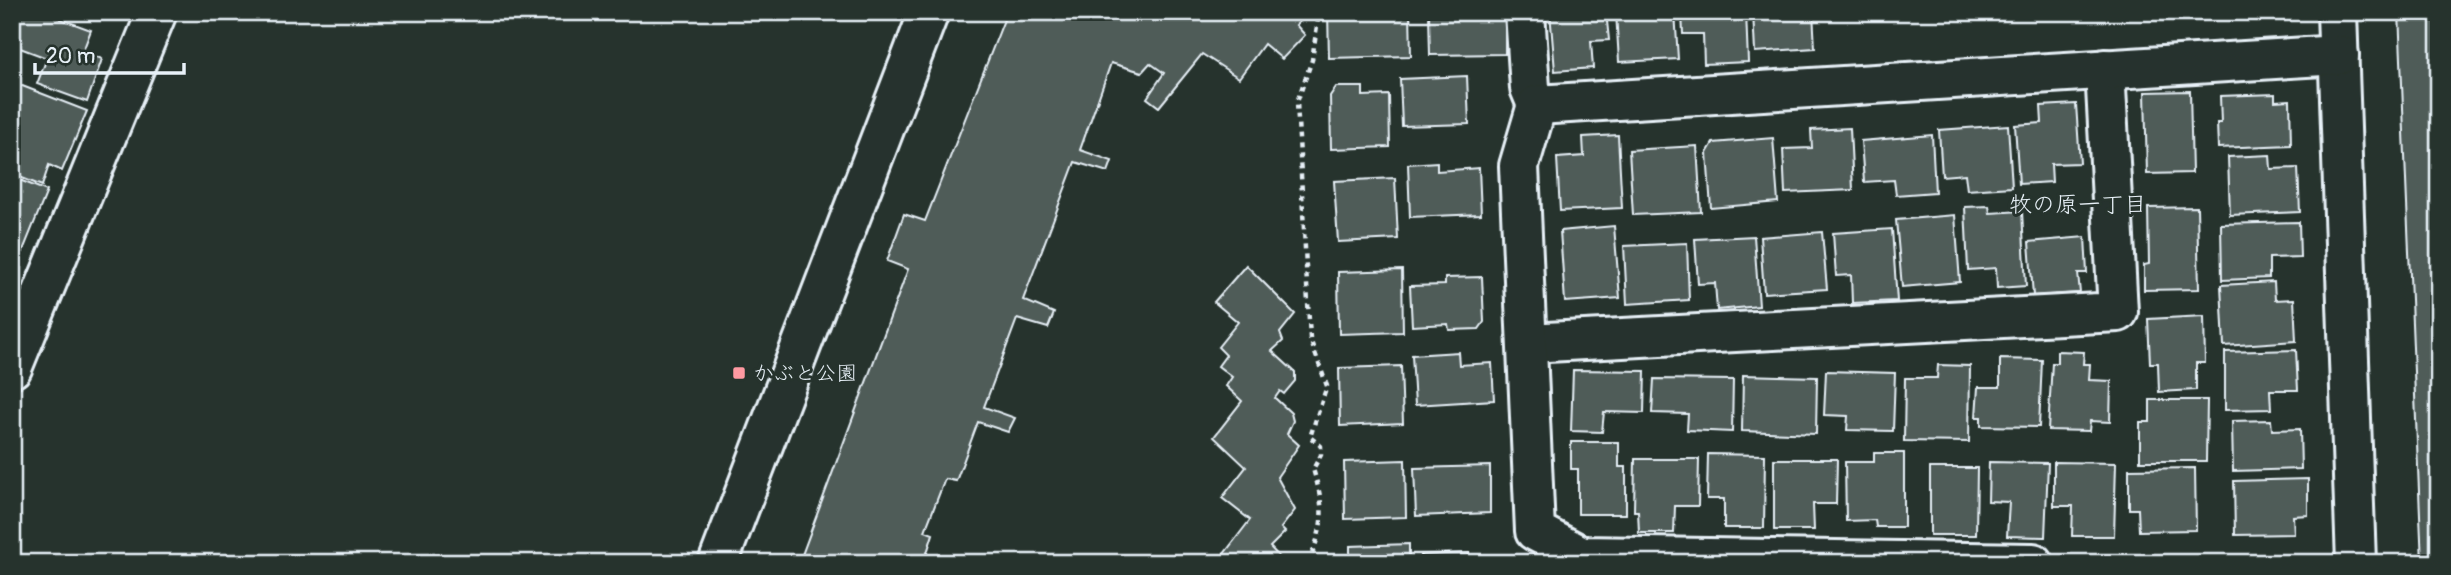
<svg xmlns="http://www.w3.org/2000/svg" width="2451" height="575" font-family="Pangolin,'Klee One',sans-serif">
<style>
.building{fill:#505c59;stroke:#e8f1f8;stroke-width:2}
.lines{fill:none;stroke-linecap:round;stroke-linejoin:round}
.street-casing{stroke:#e8f1f8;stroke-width:44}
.secondary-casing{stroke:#e8f1f8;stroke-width:44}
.path{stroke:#e8f1f8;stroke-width:4.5;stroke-dasharray:5 5;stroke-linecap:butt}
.street{stroke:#26332d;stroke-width:38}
.secondary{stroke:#26332d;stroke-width:38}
.poi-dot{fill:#ff9aa2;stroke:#26332d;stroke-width:2.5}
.labels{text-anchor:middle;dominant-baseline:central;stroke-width:6;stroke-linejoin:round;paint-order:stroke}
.poi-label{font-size:21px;fill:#e8f1f8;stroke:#26332d;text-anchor:start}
.neighbourhood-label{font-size:23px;fill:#e8f1f8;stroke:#26332d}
</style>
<rect width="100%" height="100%" fill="#26332d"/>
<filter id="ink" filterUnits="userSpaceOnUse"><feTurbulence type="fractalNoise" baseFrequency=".0143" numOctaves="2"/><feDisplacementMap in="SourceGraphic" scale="14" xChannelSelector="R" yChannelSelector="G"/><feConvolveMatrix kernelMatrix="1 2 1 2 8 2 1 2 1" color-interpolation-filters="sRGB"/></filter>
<g filter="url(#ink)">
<g class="building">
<path d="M12,12H60L58,18L91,30L83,51L102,59L87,102L37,84L47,58L12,45Z"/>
<path d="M1007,12L1308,14L1296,25L1305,35L1282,59L1264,44L1239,78L1202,54L1159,107L1147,98L1164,73L1150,63L1142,72L1111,63L1080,150L1112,161L1108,172L1075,162L1023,300L1054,313L1048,328L1017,319L984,407L1015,418L1008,432L978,422L956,481L945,479L925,531L933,534L926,556L945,563H799L908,269L887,261L904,214L925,221Z"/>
<path d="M1328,12H1410L1411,56L1329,58Z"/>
<path d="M1505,12V54L1430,55L1429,14Z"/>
<path d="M1550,12H1606L1609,40L1591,41L1593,68L1555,71Z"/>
<path d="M1616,12H1675L1678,59L1619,62Z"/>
<path d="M1682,12H1746L1748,62L1704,64L1703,34H1683Z"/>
<path d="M1753,12H1813L1815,48L1755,52Z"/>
<path d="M2399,12H2439V563H2422Z"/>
<path d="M1467,76L1469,124L1402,126L1400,79Z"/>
<path d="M12,82L87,111L62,171L49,165L42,186L12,174Z"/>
<path d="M1336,87H1363V96L1389,95L1390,147L1331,149L1330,96Z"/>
<path d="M2190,91L2192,173L2147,174L2145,92Z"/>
<path d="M2275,94V101L2290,100L2291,145L2218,148L2217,123H2221L2220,96Z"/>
<path d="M2076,104L2080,163L2051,164L2052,182L2019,184L2015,125L2042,123L2041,106Z"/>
<path d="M2008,125L2012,187L1967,190L1965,174L1942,176L1939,130Z"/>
<path d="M1850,128L1853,190L1785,193L1783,149L1812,148L1811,130Z"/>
<path d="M1618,135L1622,208L1560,211L1557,158L1584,156L1583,137Z"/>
<path d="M1932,135L1935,192L1896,195L1894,180L1864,182L1861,141Z"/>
<path d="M1773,138L1778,202L1711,208L1707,153L1713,143Z"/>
<path d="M1697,146L1701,212L1633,215L1629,150Z"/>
<path d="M2270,155L2271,169L2298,168L2300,212L2230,215L2228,157Z"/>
<path d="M1437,162V171L1479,168L1481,214L1410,217L1408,164Z"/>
<path d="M12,177L47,191L22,253L12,249Z"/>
<path d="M1395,178L1398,239L1338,242L1334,181Z"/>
<path d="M1989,206L1990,213L2022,211L2026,286L1997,288L1996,268L1968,270L1965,207Z"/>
<path d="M2197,207L2199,289L2144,290V265L2149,264L2148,208Z"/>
<path d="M1955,215L1960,282L1902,287L1896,220Z"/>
<path d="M2299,222L2300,257L2269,258V278L2222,280L2221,224Z"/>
<path d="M1614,226L1620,298L1565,302L1560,231Z"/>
<path d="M1892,229L1897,301L1852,303L1851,275L1836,276L1833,233Z"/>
<path d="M1822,232L1827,289L1764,293L1760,237Z"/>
<path d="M1754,236L1759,306L1717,310L1715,283L1698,284L1695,239Z"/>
<path d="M2085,237L2087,273H2078L2080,293L2033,296L2029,242Z"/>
<path d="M1687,243L1689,300L1627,304L1624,246Z"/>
<path d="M1246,265L1295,314L1280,333L1283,341L1272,351L1295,372V381L1284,394L1280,391L1275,398L1291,413L1293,421L1287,434L1299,445L1277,477L1295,510L1281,528L1285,532L1270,547L1285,563H1217L1250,520L1222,498L1246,467L1214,437L1242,401L1226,386L1232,377L1218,366L1226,355L1218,347L1238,322L1214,302Z"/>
<path d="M1402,270L1403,332L1339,334L1338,272Z"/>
<path d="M1482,277L1484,322L1479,329L1449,330L1448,324L1412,326L1410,286L1445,285V278Z"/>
<path d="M2274,282L2275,300L2294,299L2296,341L2224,346L2221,285Z"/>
<path d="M2204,316L2205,363H2196V390L2159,392L2158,363H2150L2148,319Z"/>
<path d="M2296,350L2298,390H2270L2271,409L2225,410V352Z"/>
<path d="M2057,351L2084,352L2083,364H2090L2089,380L2111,381L2110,422L2090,421L2089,431L2048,430L2052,363H2057Z"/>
<path d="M1458,352L1459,365L1492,363L1494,400L1415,405L1412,355Z"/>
<path d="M2000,359L2042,360L2039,427L1981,426V417H1976L1978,387H2000Z"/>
<path d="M1938,365L1970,366L1969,442L1904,441L1905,378H1937Z"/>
<path d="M1401,366L1403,423L1340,426L1339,368Z"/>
<path d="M1573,370L1645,371L1644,413L1604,412L1602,432L1571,431Z"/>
<path d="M1826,371L1895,373L1893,431L1847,430L1848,416L1824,415Z"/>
<path d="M1743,375L1817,377L1816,434L1742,431Z"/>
<path d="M1654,379L1733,380L1732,432L1687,430L1688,414L1652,413Z"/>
<path d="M2150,400H2207L2206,461H2140V422H2150Z"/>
<path d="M2271,420L2272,430L2300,429L2301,469L2233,471L2232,421Z"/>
<path d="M1571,442H1619V467H1626V514H1578V469H1571Z"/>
<path d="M1874,453H1904V527H1876L1875,520L1846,521L1845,462H1874Z"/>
<path d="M1708,454L1765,455L1764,528H1724V499H1707Z"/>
<path d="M1635,459H1699L1698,506H1675L1674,533H1639L1638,511H1634Z"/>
<path d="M1774,459H1837L1836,504H1813L1814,530H1774Z"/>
<path d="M1405,460L1406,517L1345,519L1344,462Z"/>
<path d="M1989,462L2048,463L2045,537L2007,536L2009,502L1988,501Z"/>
<path d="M2054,462L2116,463L2114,536H2072L2073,506H2054Z"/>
<path d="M1490,466V513L1416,516L1414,468Z"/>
<path d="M1930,468H1977L1976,535H1930Z"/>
<path d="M2195,468L2196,530L2139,531L2138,509H2129V469Z"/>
<path d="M2308,479V515L2293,516L2294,534L2235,535L2234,481Z"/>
<path d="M1409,544V563H1350V546Z"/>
<path d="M1469,553L1468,560L1505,559V563H1421V555Z"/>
</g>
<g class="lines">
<defs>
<g id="street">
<path d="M1525,12L1530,88L1537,105"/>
<path d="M2337,12L2356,563"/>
<path d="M1528,343L2118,312L2105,69"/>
<path d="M12,368L157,12"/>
<path d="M2033,563L1582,556L1535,531L1519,166L1537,105L2339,55"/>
</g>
<path id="secondary" d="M718,563L929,12"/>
</defs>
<use href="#street" class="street-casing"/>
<use href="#secondary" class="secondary-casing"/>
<path class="path" d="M1308,563C1325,525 1325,508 1313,469L1321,455V446L1310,437L1327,386L1310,339L1297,102L1312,60L1319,12"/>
<use href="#street" class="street"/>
<use href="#secondary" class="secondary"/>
</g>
</g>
<rect class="poi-dot" x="732" y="366" width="14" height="14" rx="3.5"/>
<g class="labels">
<g class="poi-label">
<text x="753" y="373">かぶと公園</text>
</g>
<g class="neighbourhood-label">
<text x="2078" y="204">牧の原一丁目</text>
</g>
</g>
<rect width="2451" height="575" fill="none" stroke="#26332d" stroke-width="42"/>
<rect x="21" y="21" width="2409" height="533" fill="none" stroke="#e8f1f8" stroke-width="2.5" filter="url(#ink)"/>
<path d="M35 63v10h149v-10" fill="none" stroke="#e8f1f8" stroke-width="3.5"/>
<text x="46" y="63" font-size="21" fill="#e8f1f8" stroke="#26332d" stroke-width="5" paint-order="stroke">20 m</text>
</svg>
